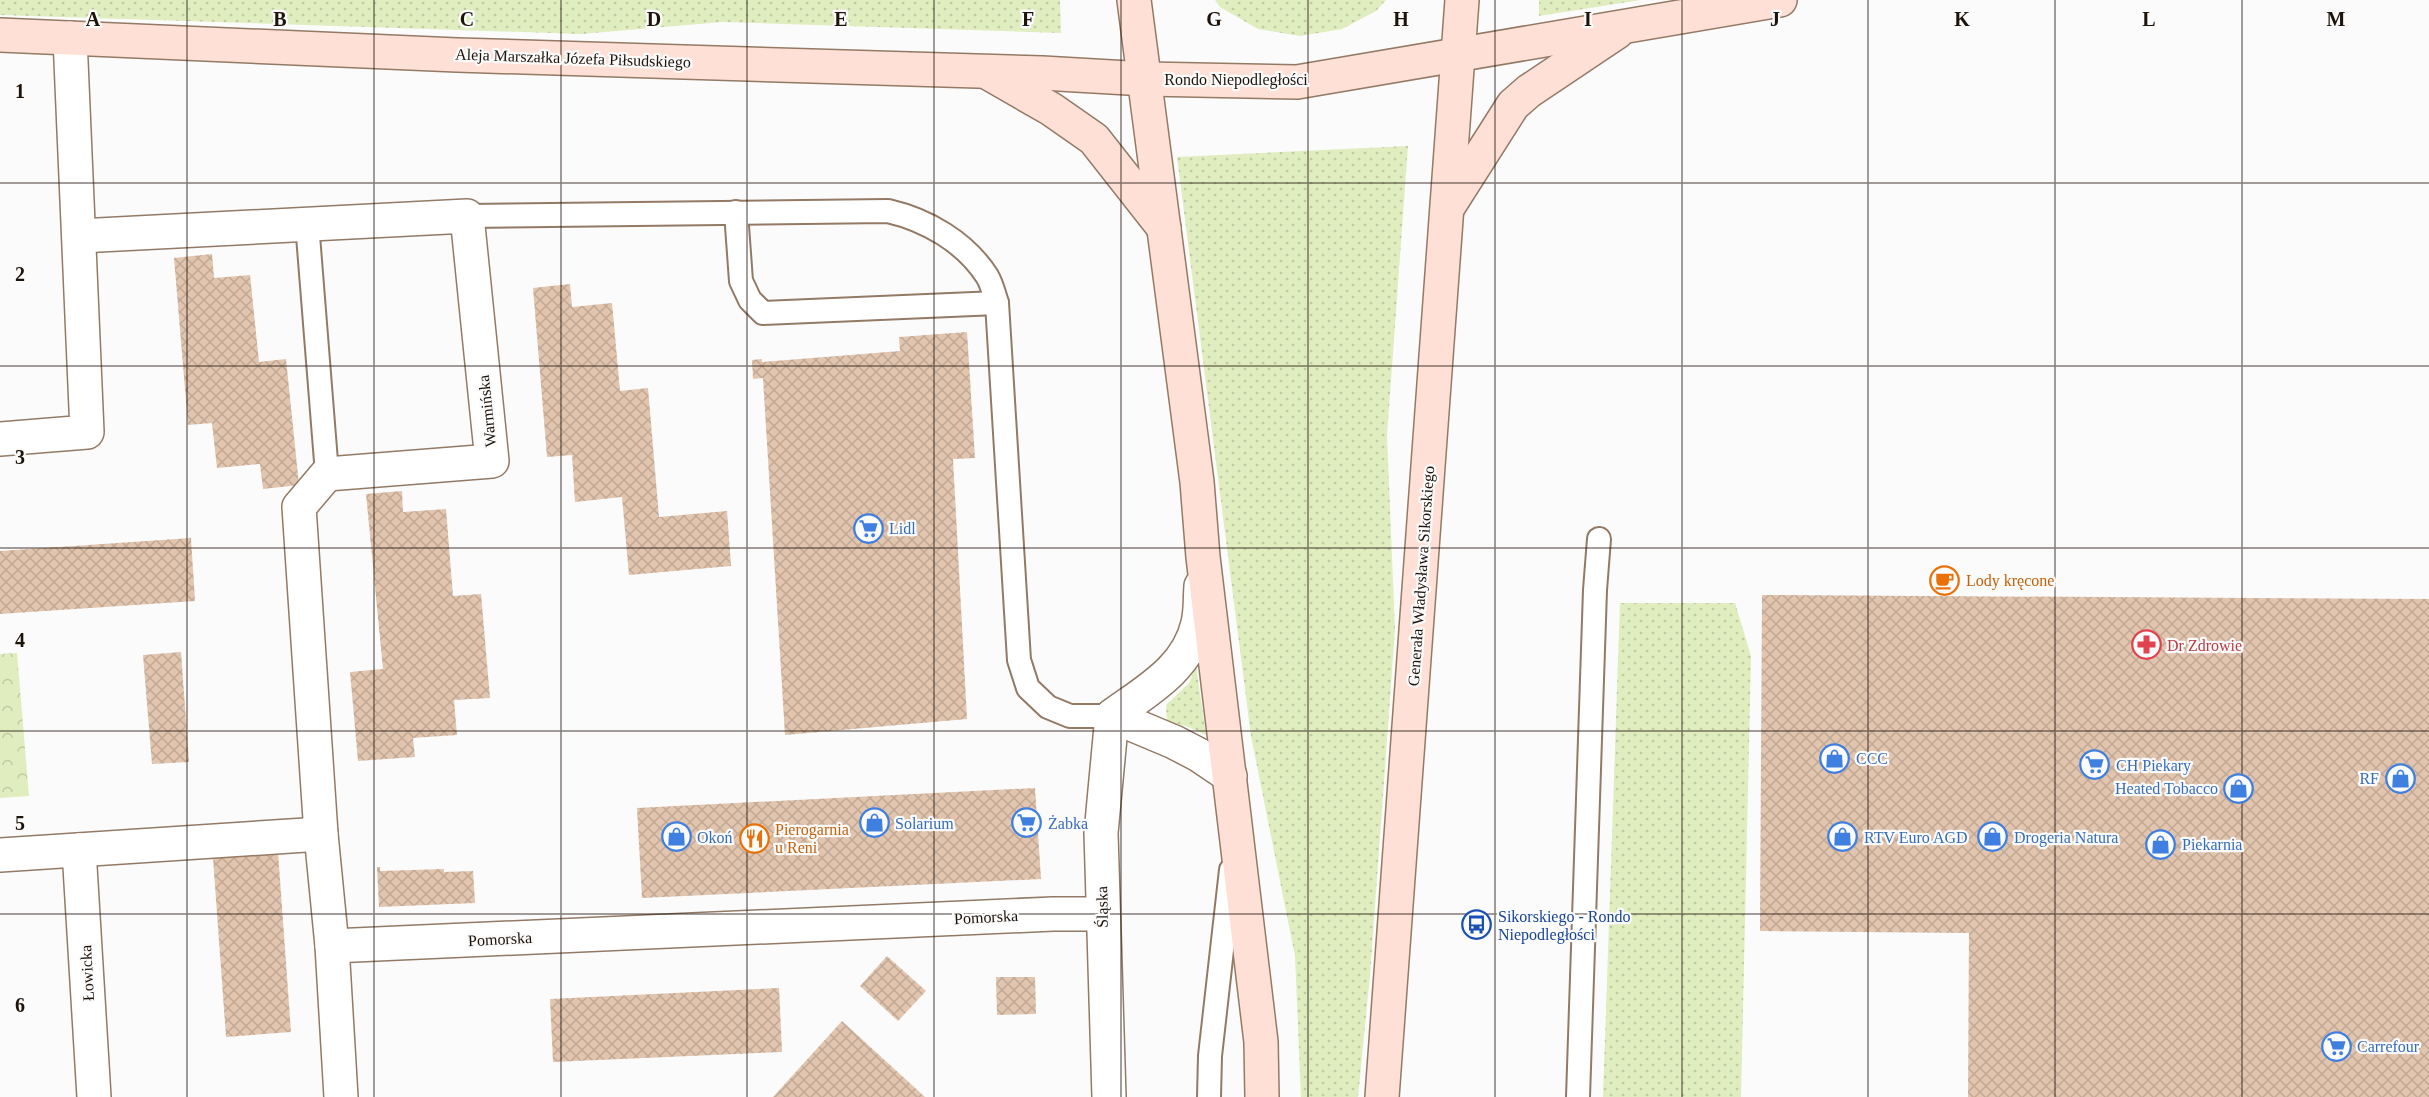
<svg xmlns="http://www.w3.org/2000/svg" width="2429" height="1097" font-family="Georgia,serif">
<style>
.grass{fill:url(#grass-dots)}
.forest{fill:url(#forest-crowns)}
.building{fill:url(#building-cross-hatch)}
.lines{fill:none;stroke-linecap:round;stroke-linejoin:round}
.lane-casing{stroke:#937a65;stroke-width:26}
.street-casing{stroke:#937a65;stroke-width:36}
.secondary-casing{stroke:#937a65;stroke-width:36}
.lane{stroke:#fff;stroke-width:22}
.street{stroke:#fff;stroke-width:33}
.secondary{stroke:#ffe0d7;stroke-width:33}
.grid{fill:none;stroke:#1d130b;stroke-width:1.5;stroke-opacity:0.55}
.labels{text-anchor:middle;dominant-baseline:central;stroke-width:4.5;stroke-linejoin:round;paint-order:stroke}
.street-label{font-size:16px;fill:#1d130b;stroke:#fbfbfb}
.shop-label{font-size:16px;fill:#366cbe;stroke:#fbfbfb;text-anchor:start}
.food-label{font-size:16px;fill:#c56008;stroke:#fbfbfb;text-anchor:start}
.health-label{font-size:16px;fill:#be3a42;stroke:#fbfbfb;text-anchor:start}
.transit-label{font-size:16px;fill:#164399;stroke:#fbfbfb;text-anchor:start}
.grid-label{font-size:20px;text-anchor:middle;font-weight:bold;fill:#1d130b;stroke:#fbfbfb;stroke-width:4.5;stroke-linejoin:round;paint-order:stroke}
</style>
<defs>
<pattern id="grass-dots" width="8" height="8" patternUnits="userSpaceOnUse" patternTransform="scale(1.5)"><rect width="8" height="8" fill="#e0edbf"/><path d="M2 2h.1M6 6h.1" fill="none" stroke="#c0caa3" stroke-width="1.8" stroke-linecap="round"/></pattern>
<pattern id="forest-crowns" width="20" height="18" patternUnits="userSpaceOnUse" patternTransform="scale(1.5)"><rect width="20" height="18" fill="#e0edbf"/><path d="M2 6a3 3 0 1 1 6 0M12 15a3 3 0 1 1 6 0" fill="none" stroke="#c0caa3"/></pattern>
<pattern id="building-cross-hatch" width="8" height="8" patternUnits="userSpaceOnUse" patternTransform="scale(1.5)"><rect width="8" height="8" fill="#e2c5af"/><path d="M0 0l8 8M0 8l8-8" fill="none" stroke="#c1a895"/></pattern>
</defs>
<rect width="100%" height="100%" fill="#fbfbfb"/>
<g class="grass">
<path d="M0,0H1060L1061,33L722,22L581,34L0,15Z"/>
<path d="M1215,0H1386L1376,11L1342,29L1300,36L1258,29L1220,7Z"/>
<path d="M1539,0H1641L1539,16Z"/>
<path d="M1408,146L1387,435L1395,629L1370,975L1358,1097H1301L1295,956L1251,736L1177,157Z"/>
<path d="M1620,603H1735L1751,656L1741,1097H1603Z"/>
<path d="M1196,666L1206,735L1186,726L1167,722L1166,705L1189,683Z"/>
</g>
<path class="forest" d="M17,653L29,796L0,798V654Z"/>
<g class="building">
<path d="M212,254L214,278L250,275L259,362L286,359L299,485L263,489L260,464L217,468L212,423L188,425L174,258Z"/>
<path d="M570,284L572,307L612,303L620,391L648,388L659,517L727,511L731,566L629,575L622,497L575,502L572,455L547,457L533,288Z"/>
<path d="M967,332L975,458L953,459L967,719L785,735L763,378L753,379L752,360L762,359V362L900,351L899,337Z"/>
<path d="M402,491L403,512L446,509L453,596L481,594L490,698L454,700L457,735L413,738L415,757L358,761L350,672L383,669L366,494Z"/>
<path d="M191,538L195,601L0,614V551Z"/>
<path d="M1762,595L2429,599V1097H1968L1969,933L1760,931Z"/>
<path d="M181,652L189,762L152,764L143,655Z"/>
<path d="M1035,788L1041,879L642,898L637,808Z"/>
<path d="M278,852L291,1032L226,1037L213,858Z"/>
<path d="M377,867H380V871L444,869V872L473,871L475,903L379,907Z"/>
<path d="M887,956L926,991L898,1021L860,986Z"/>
<path d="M996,977H1035L1036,1014L997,1015Z"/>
<path d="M779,988L782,1052L553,1062L550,999Z"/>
<path d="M842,1021L925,1097H773Z"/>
</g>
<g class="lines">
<defs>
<g id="lane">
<path d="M736,212L741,281L750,300L763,313L997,303"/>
<path d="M467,216L888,211C927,220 965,242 987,276C992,284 994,294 997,303L1019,660L1028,688L1048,707L1070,716H1112"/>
<path d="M307,223L327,474"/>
<path d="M1209,1097L1210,1056L1231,870"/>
<path d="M1578,1097L1595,590L1599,539"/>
</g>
<g id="street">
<path d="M79,236L467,216L492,461L327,474L299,507L321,834L332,946L341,1097"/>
<path d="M0,439L87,432L70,38"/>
<path d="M1112,716L1174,742L1199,755L1230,776"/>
<path d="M79,850L94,1097"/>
<path d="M0,855L321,834"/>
<path d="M332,946L1053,914H1102"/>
<path d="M1109,1097L1101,833L1112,716C1146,691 1188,669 1198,623C1201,611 1200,598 1201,586"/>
</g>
<g id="secondary">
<path d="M1134,0L1197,482L1203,557L1261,1042L1262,1097"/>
<path d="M0,35L457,55L1042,73L1146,79L1297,82L1780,0"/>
<path d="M990,74L1051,109L1094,139L1164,228"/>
<path d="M1448,207L1513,105L1529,91L1617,32"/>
<path d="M1382,1097L1462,0"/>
</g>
</defs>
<use href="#lane" class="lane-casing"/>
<use href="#street" class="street-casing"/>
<use href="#secondary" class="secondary-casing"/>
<use href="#lane" class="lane"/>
<use href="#street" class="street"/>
<use href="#secondary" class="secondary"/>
</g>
<path class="grid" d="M187,0V1097M374,0V1097M561,0V1097M747,0V1097M934,0V1097M1121,0V1097M1308,0V1097M1495,0V1097M1682,0V1097M1868,0V1097M2055,0V1097M2242,0V1097M0,183H2429M0,366H2429M0,548H2429M0,731H2429M0,914H2429"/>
<defs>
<symbol id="supermarket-ring" viewBox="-11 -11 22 22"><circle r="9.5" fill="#fbfbfb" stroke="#3f7fe0" stroke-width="1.5"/><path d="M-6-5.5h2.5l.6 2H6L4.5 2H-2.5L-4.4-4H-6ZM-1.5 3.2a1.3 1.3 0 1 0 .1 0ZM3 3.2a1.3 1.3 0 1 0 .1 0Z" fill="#3f7fe0"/></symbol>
<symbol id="cafe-ring" viewBox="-11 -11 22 22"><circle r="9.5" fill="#fbfbfb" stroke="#e8710a" stroke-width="1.5"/><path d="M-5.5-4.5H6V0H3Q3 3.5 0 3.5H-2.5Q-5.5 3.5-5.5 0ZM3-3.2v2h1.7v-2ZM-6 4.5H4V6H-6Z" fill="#e8710a"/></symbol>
<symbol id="pharmacy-ring" viewBox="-11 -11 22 22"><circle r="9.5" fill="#fbfbfb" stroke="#e0444e" stroke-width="1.5"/><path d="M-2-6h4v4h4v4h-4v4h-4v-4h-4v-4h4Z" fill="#e0444e"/></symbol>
<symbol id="shop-ring" viewBox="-11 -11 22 22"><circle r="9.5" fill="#fbfbfb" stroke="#3f7fe0" stroke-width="1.5"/><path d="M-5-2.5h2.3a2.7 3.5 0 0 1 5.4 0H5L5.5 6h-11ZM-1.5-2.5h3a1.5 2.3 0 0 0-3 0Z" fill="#3f7fe0"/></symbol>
<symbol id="restaurant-ring" viewBox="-11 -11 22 22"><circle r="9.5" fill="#fbfbfb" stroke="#e8710a" stroke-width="1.5"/><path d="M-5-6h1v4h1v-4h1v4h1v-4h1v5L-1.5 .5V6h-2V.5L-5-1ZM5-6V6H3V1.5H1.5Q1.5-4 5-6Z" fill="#e8710a"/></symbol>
<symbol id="bus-ring" viewBox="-11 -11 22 22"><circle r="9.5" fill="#fbfbfb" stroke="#1a4fb4" stroke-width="1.5"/><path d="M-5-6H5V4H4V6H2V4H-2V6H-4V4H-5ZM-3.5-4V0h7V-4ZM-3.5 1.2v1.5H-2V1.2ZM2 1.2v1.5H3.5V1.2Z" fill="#1a4fb4"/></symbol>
</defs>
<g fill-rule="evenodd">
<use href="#supermarket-ring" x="852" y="512" width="33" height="33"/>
<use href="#cafe-ring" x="1928" y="564" width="33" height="33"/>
<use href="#pharmacy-ring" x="2130" y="628" width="33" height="33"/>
<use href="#shop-ring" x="1818" y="742" width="33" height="33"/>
<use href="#supermarket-ring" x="2078" y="748" width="33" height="33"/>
<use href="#shop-ring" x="2384" y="762" width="33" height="33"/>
<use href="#shop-ring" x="2222" y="772" width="33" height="33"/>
<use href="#shop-ring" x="858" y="806" width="33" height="33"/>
<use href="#supermarket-ring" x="1010" y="806" width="33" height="33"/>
<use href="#shop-ring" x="660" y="820" width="33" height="33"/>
<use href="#shop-ring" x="1826" y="820" width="33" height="33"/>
<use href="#shop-ring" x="1976" y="820" width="33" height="33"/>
<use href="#restaurant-ring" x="738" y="822" width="33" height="33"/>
<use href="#shop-ring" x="2144" y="828" width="33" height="33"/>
<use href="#bus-ring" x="1460" y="908" width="33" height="33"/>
<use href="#supermarket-ring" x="2320" y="1030" width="33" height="33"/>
</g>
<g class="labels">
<g class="street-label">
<text transform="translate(573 58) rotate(2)">Aleja Marszałka Józefa Piłsudskiego</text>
<text x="1236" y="79">Rondo Niepodległości</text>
<text transform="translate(487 411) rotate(-96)">Warmińska</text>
<text transform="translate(1421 576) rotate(-86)">Generała Władysława Sikorskiego</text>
<text transform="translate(1102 907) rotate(-91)">Śląska</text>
<text transform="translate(986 917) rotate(-3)">Pomorska</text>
<text transform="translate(500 939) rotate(-3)">Pomorska</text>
<text transform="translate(87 973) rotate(-93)">Łowicka</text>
</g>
<g class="shop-label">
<text x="889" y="528">Lidl</text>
<text x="1856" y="758">CCC</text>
<text x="2116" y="765">CH Piekary</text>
<text x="2379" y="778" text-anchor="end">RF</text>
<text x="2218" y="788" text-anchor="end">Heated Tobacco</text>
<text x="895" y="823">Solarium</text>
<text x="1048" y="823">Żabka</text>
<text x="697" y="837">Okoń</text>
<text x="1864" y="837">RTV Euro AGD</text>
<text x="2014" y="837">Drogeria Natura</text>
<text x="2182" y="844">Piekarnia</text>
<text x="2357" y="1046">Carrefour</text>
</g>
<g class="food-label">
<text x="1966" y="580">Lody kręcone</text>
<text x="775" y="829">Pierogarnia<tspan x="775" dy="18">u Reni</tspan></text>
</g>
<g class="health-label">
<text x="2167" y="645">Dr Zdrowie</text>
</g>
<g class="transit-label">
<text x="1498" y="916">Sikorskiego - Rondo<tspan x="1498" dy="18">Niepodległości</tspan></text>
</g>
</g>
<g class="grid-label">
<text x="93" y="26">A</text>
<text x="280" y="26">B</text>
<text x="467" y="26">C</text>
<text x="654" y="26">D</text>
<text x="841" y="26">E</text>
<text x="1028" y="26">F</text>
<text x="1214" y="26">G</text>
<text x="1401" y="26">H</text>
<text x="1588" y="26">I</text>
<text x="1775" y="26">J</text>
<text x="1962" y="26">K</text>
<text x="2149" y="26">L</text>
<text x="2336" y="26">M</text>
<text x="20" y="98">1</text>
<text x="20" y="281">2</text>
<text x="20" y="464">3</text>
<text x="20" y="647">4</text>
<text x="20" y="830">5</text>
<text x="20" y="1012">6</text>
</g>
</svg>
